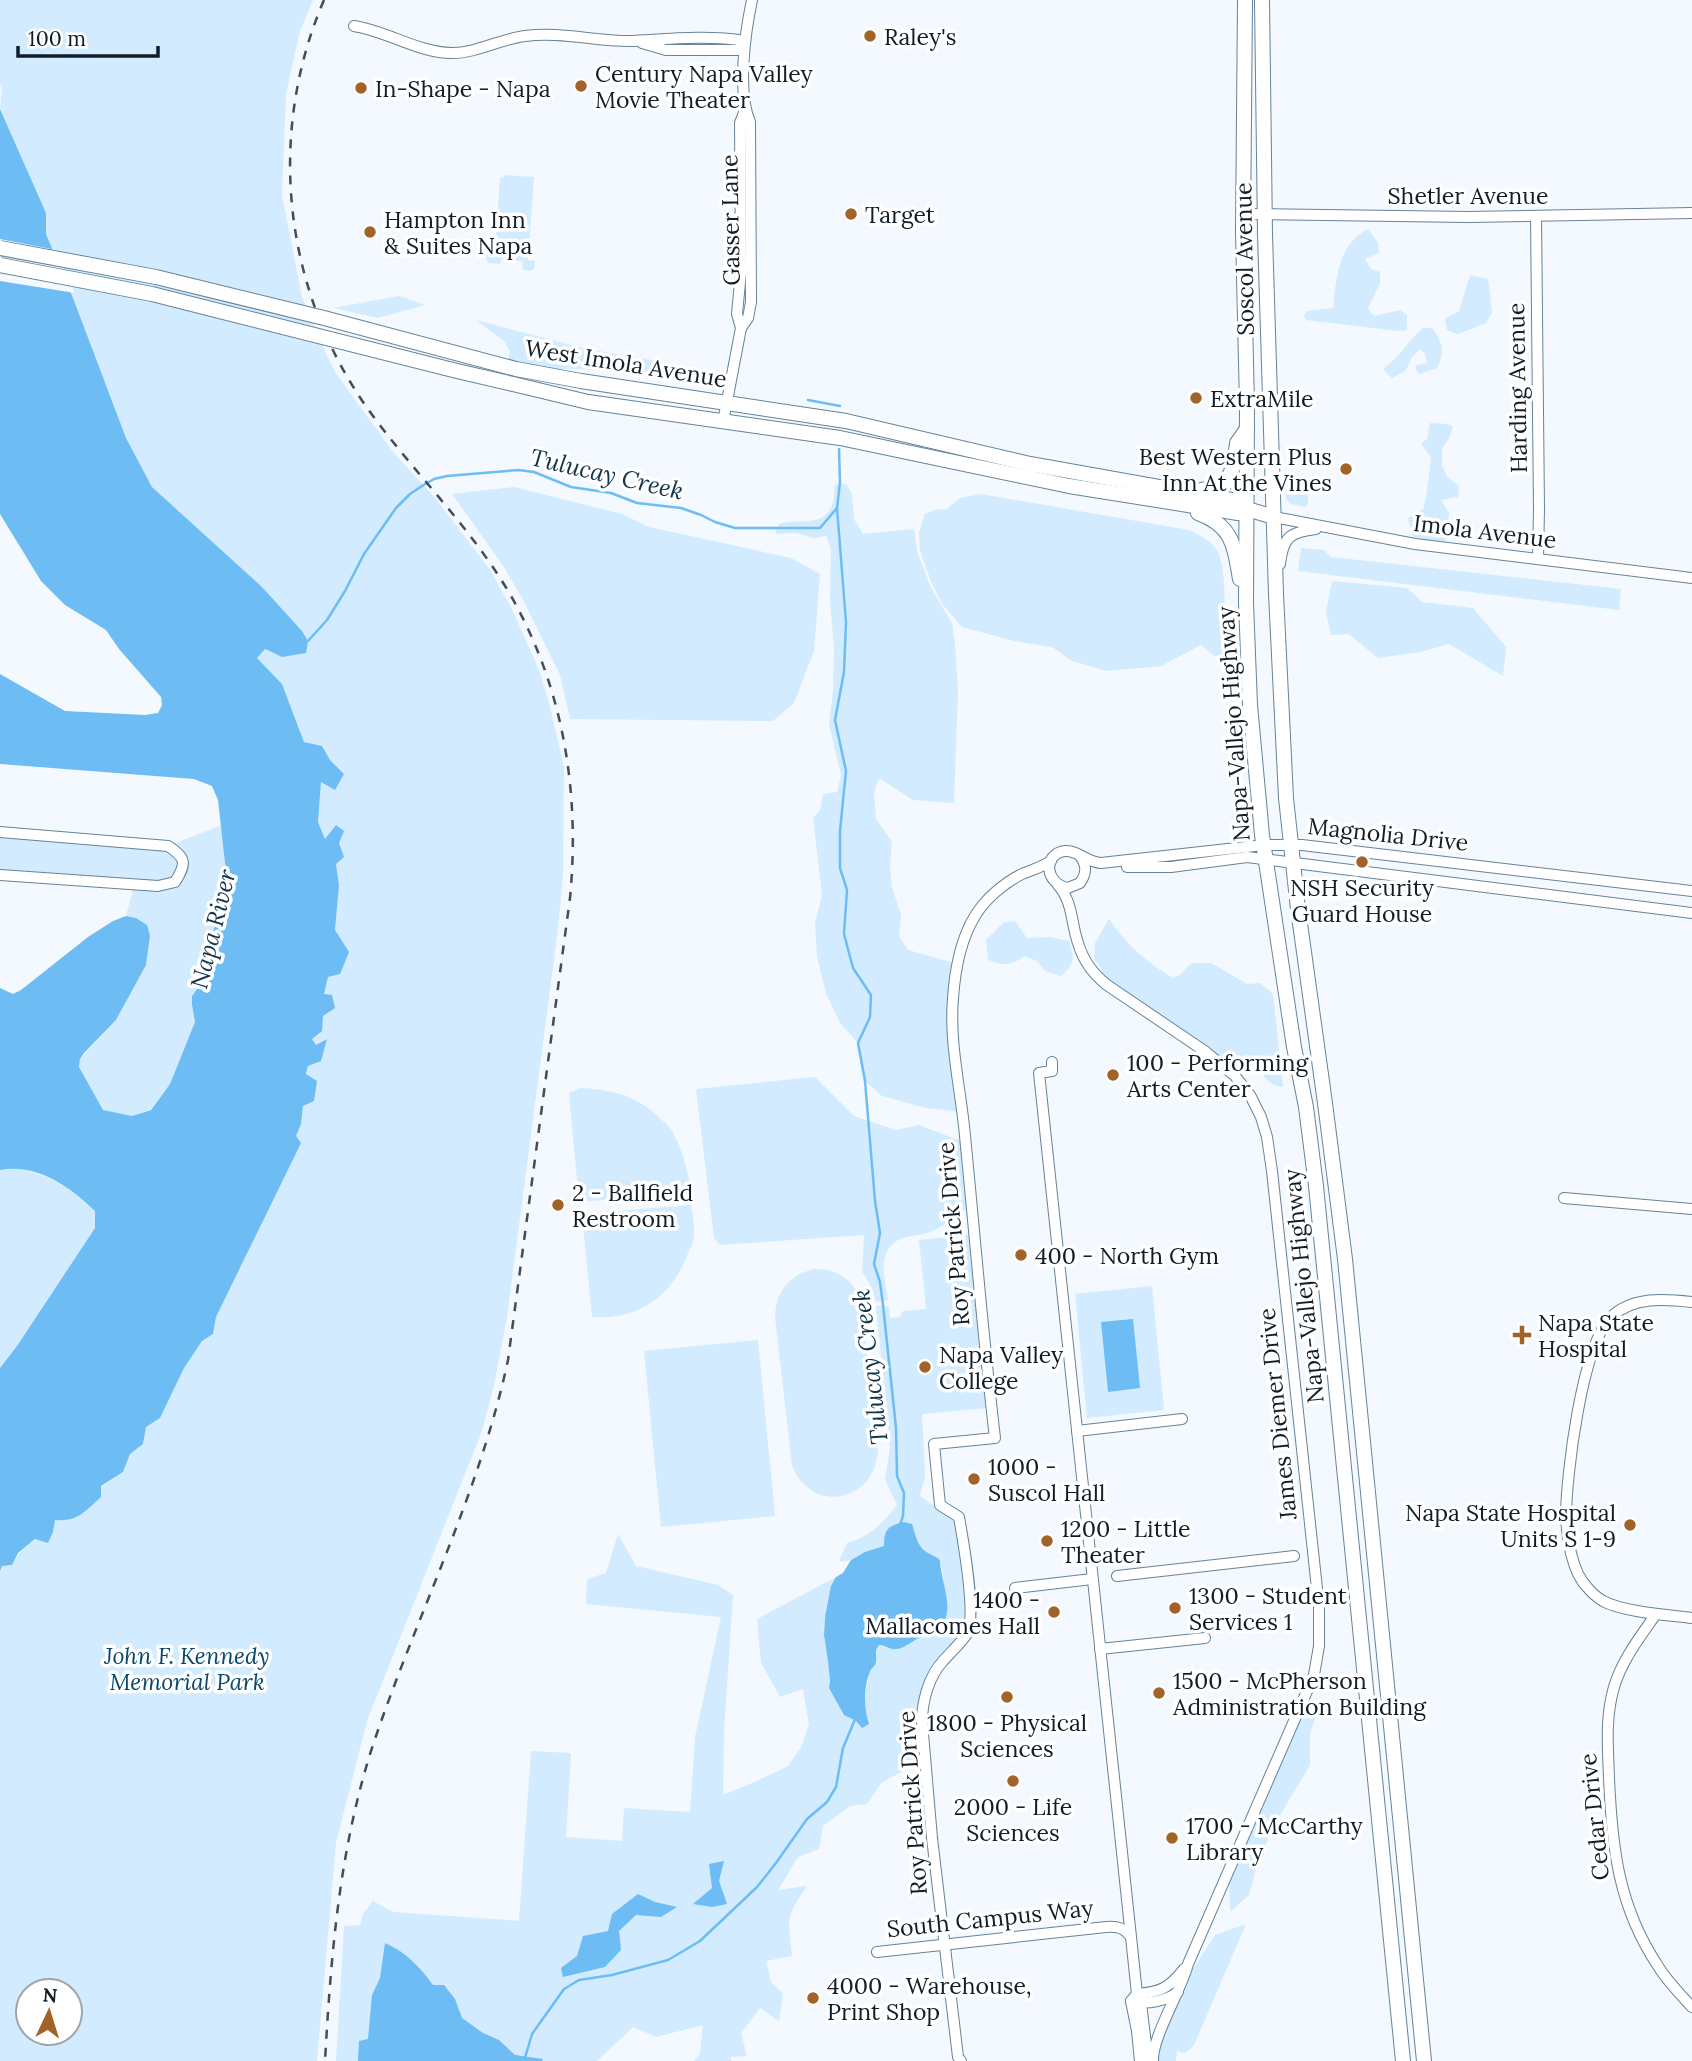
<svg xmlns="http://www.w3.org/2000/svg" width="1692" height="2061" font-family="Lora,serif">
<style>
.green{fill:#d2ebfe;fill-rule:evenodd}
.water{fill:#6dbdf4}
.pier{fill:#f3f9fe}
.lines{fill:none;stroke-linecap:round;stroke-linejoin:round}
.stream{stroke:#6dbdf4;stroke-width:2.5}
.minor-casing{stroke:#658399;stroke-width:12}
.major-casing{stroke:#658399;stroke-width:16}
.minor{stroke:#fff;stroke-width:10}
.major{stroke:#fff;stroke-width:14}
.rail{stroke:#424d55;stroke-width:2.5;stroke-dasharray:9 9;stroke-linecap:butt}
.major-bridge-casing{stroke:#658399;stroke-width:16;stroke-linecap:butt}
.major-bridge{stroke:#fff;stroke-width:14}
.poi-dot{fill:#a16328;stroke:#fff;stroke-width:2.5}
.labels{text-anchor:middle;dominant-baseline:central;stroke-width:7;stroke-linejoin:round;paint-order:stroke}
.poi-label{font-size:23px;fill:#121e27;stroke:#fff;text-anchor:start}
.street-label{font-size:23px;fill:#121e27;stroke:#fff}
.park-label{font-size:23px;font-style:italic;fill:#08486c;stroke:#fff}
.water-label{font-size:24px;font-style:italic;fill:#12354c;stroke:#fff}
</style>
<rect width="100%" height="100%" fill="#f3f9fe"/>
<g class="green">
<path d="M0,0H313L300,31L286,94L282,195L302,297L326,354L337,375L394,453L436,499L490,570L511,607L539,670L549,702L564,768L563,875L558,929L507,1317L494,1385L482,1431L367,1721L336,1843L317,2061H0V1571L2,1566L12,1565C21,1547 35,1539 53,1532L54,1520L123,1472L130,1454L143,1444L146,1426L160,1418L184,1368L202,1341L213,1334L216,1317L246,1256L301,1124L308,1066L321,1061L326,1039L316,1046L312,1039L328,977L340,974L335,930L339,885L336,863L318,822L321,781L344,774L330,760L322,746L304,742L282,684L257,658L264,649L282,657L302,631L262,587L152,487L126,438L73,298L46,234V213L0,109L2,89L0,85ZM28,1991H70V2033H28Z"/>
<path d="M504,175L534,177L528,260L535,261L534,269L530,271L522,269L523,262L502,258L500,264L489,263L486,260L487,252L495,250L500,177L503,178Z"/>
<path d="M1368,229L1378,243L1379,253L1365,259L1371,269L1380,272V283L1368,309L1374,316L1400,310L1407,315V330L1399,331L1306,320L1304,315L1307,311L1333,308C1336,279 1338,244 1368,229Z"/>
<path d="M1470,275L1488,279L1492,312L1486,323L1458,334L1447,330L1445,319L1459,311Z"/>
<path d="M399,296L425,305L378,318L333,308Z"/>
<path d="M476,320L582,348L712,371L699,383L581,369H516L506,366L510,352L504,341Z"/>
<path d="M1423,328H1432C1443,341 1445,353 1437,368L1419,374L1415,368L1417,365L1427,363L1425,354L1420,349L1412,357L1406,370L1392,378L1383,369C1400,357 1408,341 1423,328Z"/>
<path d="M1430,423L1448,424L1453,427L1449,438L1442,448V465L1447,477L1459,486L1458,497L1441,500L1449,513L1446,541H1428L1413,537L1408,518C1413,515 1419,513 1423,509C1426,505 1430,466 1431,457L1421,444L1427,439Z"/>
<path d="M1291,481H1308V504L1305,507L1291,504L1286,499V483Z"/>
<path d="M846,484L852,494L854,519L863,534L914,529L917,551L931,588L952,623L955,644L958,690L954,803L913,800L879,778L874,792L876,819L892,842L890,867L892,887L901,915L899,936L908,950L957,964L952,1001L963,1112L926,1108L882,1096L865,1081L858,1043L840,1023L826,993L817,957L815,924L822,895L813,818L820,810L823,794L837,792L841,775L829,724L833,691L834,648L830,600L831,549L826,536L813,538L796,533L775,534L779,524C799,517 825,530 833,502C834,497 834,491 835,485Z"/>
<path d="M514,487L622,514L649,527L791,558L820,574L814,651L794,703L773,721L570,719L560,675L523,600L504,567L452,494Z"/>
<path d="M981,494L1189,530C1199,535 1210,540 1216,549C1229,567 1224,639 1224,664L1201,645L1161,666L1107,671L1072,661L1052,647L1014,641L962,627L943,605L932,584L920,551L919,532L925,514L934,510L947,509L960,498Z"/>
<path d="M1301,548L1324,550L1331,557L1621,589L1619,610L1298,571Z"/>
<path d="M1332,581L1407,588L1422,602L1473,608L1506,647L1503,676L1449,644L1420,652L1378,658L1349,634L1331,635L1326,612Z"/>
<path d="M222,825L226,872L221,889L211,945L203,968L202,982L192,996V1005L195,1022L170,1084L151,1109L132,1116L103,1110L79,1067L80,1059L116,1020L146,965L150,936L136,918L126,916L134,885L0,875V832L168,846Z"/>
<path d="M1109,919C1127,945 1146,962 1173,978L1181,974L1188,966L1194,963H1211L1247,984L1260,983L1273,994L1283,1087C1268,1086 1260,1074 1257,1060L1219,1062L1101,980V968L1094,959L1095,943Z"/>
<path d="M1015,921L1027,938L1050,937L1069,941C1074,959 1076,962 1061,976L1045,971L1037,961L1024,956C1010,967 1004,965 988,960L986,940L1003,923Z"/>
<path d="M815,1077L854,1116L896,1130L919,1125L966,1143L972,1207C956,1213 945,1227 930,1232C920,1236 907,1235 898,1240C876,1252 885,1280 888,1300L876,1302L870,1284L862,1272L864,1235L720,1245L714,1238L696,1089Z"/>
<path d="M580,1088C610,1089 638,1096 660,1118C665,1123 671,1128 674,1135C684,1153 687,1172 692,1192L579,1202L569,1093Z"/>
<path d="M13,1168C46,1172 71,1188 95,1211V1228L17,1346L0,1368V1170Z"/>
<path d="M691,1205C692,1215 695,1227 694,1237C693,1242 690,1248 688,1253C673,1295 638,1321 592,1317L582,1214Z"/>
<path d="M968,1235L988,1408L922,1414L925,1476L920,1496C936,1508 952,1515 962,1532L968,1632L954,1648L925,1697V1759L881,1783L867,1804L850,1806L823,1826L819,1849L798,1857L778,1890L807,1886C785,1918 788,1918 792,1956L766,1961L771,1982L783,1993L779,2021L760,2008L741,2033L747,2056L731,2057V2061H694L700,2053L703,2025L656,2037L633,2027L597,2061H336L344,1926L360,1925L363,1914L373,1901L393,1912L519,1921L531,1751L571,1753L566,1837L622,1841L624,1808L690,1812L695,1737L721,1617L586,1604L587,1579L606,1573L618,1534L636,1566L718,1585L733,1595L724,1731L723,1795L757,1781L788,1766L801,1747L809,1725L803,1689L780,1697L761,1663L757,1619L836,1577C829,1595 822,1616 824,1636C826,1652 833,1670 829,1685L849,1718L868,1721C863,1708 865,1689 869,1676C870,1671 875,1666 876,1661C877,1654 875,1652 879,1645L901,1648L915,1640L937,1631L947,1601L940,1560C935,1556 930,1555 925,1551C917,1545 915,1533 911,1524L904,1522C897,1530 890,1542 881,1548C876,1551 871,1550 865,1552C856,1556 850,1563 839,1561L847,1543C871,1536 882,1524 897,1505L885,1479L890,1448L876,1306L883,1305L889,1307L890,1318L900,1317L903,1311L926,1309L919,1240Z"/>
<path d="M814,1269C835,1268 851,1278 860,1297L878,1449C876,1502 811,1516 792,1465L775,1318C775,1292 789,1275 814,1269Z"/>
<path d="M1152,1286L1164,1410L1087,1418L1075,1294Z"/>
<path d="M758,1340L775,1516L661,1527L644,1351Z"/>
<path d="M1303,1702L1320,1706L1310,1733V1765L1273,1827L1256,1869L1249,1895L1230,1912L1229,1871Z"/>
<path d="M1246,1924L1194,2045L1185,2053L1177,2051L1176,2061H1153L1178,1992L1215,1935Z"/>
</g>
<g class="water">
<path d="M0,109L46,213V234L73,298L126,438L152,487L262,587L302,631L308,641L306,653L282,657L265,649L257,658L282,684L304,742L322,746L330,760L344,774L335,790L321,782L318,822L325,839L336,825L344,831L339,843L344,857L336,864L339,885L335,930L349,952L340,974L328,977L324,994L332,995L335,1008L323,1016L322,1031L312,1039L316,1045L327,1039L321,1061L308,1066L306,1074L317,1081L314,1101L303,1106L301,1124L296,1136L301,1143L216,1317L213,1334L202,1341L184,1368L160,1418L146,1427L143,1444L130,1454L123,1472L101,1486V1497C85,1511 78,1522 55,1520L53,1532L48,1543L35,1539L18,1553L12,1565L2,1566L0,1571V1368L17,1346L95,1228V1211C70,1187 37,1163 0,1170V988L13,994L21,990L88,937L113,921L126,916L136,918L147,925L150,936L146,965L116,1020L84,1053L80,1059L79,1067L103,1110L132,1116L151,1110L170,1084L195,1022L192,1005V996L202,982L203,968L211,945L221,889L226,872L218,800L212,786L194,779L0,764V674L65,711L145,715L158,713L162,705L161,697L119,649L106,630L65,605L41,581L0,514Z"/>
<path d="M1133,1319L1140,1388L1108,1392L1101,1322Z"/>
<path d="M904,1522L912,1524C915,1533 917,1545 925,1551C930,1555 936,1556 940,1560C940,1582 960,1617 934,1632C930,1634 924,1636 919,1638C912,1641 903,1650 894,1649C889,1649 885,1645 879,1645C874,1652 877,1654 876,1662C876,1665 871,1669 870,1672C863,1687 864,1710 869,1724L862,1728L856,1721L844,1715L829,1688L830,1681L828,1661L824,1635L825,1616L831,1586L836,1577L843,1573L851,1560L865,1552L884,1546C884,1530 887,1526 904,1522Z"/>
<path d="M724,1861L719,1881L727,1904L712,1907L693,1904L712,1888L709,1864Z"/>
<path d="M638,1894L655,1902L677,1907L661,1917L636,1915L619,1931L621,1950L605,1967L563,1977L561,1968L577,1956L583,1936L608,1931L612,1914Z"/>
<path d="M385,1943C406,1952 420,1967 433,1985H444L455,1999L462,2018L483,2033L499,2040L515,2055L543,2059L542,2061H358L359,2041L368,2039L372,1995L380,1978Z"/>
</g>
<path class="pier" d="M0,239L56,250L75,293L0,281Z"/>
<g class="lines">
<g class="stream">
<path d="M808,400L840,406"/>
<path d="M837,508L846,622L844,672L835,720L846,771L840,831V868L847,890L844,934L853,968L871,995L870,1017L858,1043L865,1081L875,1201L880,1233L874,1264L880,1282L883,1305L896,1428L897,1476L904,1493L903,1516L900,1525"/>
<path d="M305,641H308L327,620L345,591L364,554L396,508L410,494L422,486L434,479L447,476L518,470L534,472L571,487L611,493L637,503L681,508L701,515L715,522L735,528H820L837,508L840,482L839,449"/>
<path d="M524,2061L532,2034L564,1989L579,1980L612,1975L668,1960L700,1941L757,1887L776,1863L807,1819L827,1802L836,1787L843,1748L856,1717"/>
</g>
<defs>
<g id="minor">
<path d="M354,26C387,31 419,53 452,53C477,53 500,39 525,36C561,31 597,42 633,41C669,39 709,35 745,41"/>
<path d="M642,43L666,50H744"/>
<path d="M1244,214L1469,217L1692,213"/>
<path d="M1536,216L1539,509L1538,559"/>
<path d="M741,328L737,314L741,272L740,123L745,110"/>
<path d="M723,422L741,328L748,318L751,302L750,122C737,92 745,33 752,0"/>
<path d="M1274,517L1415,544L1692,578"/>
<path d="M1280,564C1283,537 1290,532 1316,529"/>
<path d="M0,832L168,846C186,858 187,863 175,882L158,886L0,875"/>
<path d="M1080,856C1087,865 1087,873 1080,883L1068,888C1045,884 1042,854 1065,851C1077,850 1087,862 1101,863L1264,845H1302L1692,891"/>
<path d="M1127,867H1171L1247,857L1692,913"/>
<path d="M1058,885C1073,902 1071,923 1078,943C1083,960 1093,974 1107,985L1206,1052L1235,1076L1250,1095L1261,1117L1267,1137L1272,1171L1319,1607V1646L1314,1675L1188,1964C1181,1991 1152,2037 1153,2061"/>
<path d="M1052,1062V1071L1039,1073L1131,1937"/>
<path d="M1564,1198L1692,1209"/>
<path d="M1692,1302C1665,1299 1633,1296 1611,1317C1582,1345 1566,1476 1566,1517C1567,1538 1572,1572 1587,1587C1591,1592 1598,1598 1603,1601C1623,1612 1669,1615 1692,1618"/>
<path d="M1077,1431L1182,1419"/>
<path d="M1117,1576L1294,1556"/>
<path d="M1015,1588L1092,1579"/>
<path d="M1656,1614C1640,1637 1622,1660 1614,1687C1605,1718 1608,1747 1609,1778C1612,1847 1618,1906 1658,1966C1667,1981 1680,1994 1692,2007"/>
<path d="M1100,1649L1205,1638"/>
<path d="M877,1952L1106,1927C1118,1926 1124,1928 1131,1937L1137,1994L1141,2003L1148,2061"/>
<path d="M1131,2001L1137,1994C1161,1992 1169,1988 1184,1969"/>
<path d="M1131,2001L1137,2031L1140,2061"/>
<path d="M1134,2002C1149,2004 1166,2001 1178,1992"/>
<path d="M961,2061L958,2057L932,1838L922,1722C922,1701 929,1676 943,1661C949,1654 964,1640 968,1632C976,1611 963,1540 959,1517L940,1505L934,1444L995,1438C983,1337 975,1237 965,1136C961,1090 949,1044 953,998C955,970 960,940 975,916C985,899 1004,883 1022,874C1032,870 1042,867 1051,861"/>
</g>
<g id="major">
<path d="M1245,0L1243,232L1247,405L1246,603L1250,705L1262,835L1294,1047L1306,1107L1316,1186L1403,2061"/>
<path d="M1262,0L1265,234L1276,594L1286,798L1298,909L1325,1103L1345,1259L1424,2061"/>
<path d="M516,369L581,381L846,421L1030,464L1237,501L1247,509L1274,517"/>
<path d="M513,384L588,402L840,438L1069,486L1238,513L1247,509"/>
<path d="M1201,490L1215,488L1226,483L1234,465L1237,443L1247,429"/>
<path d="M1198,513C1233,526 1234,545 1240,579"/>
</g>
</defs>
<use href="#minor" class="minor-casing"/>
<use href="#major" class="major-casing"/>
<use href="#minor" class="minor"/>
<use href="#major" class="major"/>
<path class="rail" d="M324,0C265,137 284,296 373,416C418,477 473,530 511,596C564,689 580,793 570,898L508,1360C479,1496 414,1620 371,1751C339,1853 331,1955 325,2061"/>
<defs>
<g id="major-bridge">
<path d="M0,248L156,277L324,318L516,369"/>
<path d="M0,265L152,294L457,371L513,384"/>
</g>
</defs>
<use href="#major-bridge" class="major-bridge-casing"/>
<use href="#major-bridge" class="major-bridge"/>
</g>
<g class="poi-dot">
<circle cx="870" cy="36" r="7"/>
<circle cx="581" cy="86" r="7"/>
<circle cx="361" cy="88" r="7"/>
<circle cx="851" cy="214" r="7"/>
<circle cx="370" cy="232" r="7"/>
<circle cx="1196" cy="398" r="7"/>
<circle cx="1346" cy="469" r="7"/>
<circle cx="1362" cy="862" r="7"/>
<circle cx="1113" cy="1075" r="7"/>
<circle cx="558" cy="1205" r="7"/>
<circle cx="1021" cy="1255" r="7"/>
<path d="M1518.5 1324.5h7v7h7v7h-7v7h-7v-7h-7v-7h7z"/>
<circle cx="925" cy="1367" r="7"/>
<circle cx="974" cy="1479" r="7"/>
<circle cx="1630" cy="1525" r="7"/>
<circle cx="1047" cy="1541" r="7"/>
<circle cx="1175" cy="1608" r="7"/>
<circle cx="1054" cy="1612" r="7"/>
<circle cx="1159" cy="1693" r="7"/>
<circle cx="1007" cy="1697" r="7"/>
<circle cx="1013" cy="1781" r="7"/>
<circle cx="1172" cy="1838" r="7"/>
<circle cx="813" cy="1998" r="7"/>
</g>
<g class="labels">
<g class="poi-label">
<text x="884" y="36">Raley's</text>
<text x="595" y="73">Century Napa Valley<tspan x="595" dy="26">Movie Theater</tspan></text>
<text x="375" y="88">In-Shape - Napa</text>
<text x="865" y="214">Target</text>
<text x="384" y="219">Hampton Inn<tspan x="384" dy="26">&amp; Suites Napa</tspan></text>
<text x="1210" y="398">ExtraMile</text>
<text x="1332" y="456" text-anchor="end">Best Western Plus<tspan x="1332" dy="26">Inn At the Vines</tspan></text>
<text x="1362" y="887" text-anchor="middle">NSH Security<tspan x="1362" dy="26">Guard House</tspan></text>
<text x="1127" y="1062">100 - Performing<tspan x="1127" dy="26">Arts Center</tspan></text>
<text x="572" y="1192">2 - Ballfield<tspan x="572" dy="26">Restroom</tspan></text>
<text x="1035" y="1255">400 - North Gym</text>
<text x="1538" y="1322">Napa State<tspan x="1538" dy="26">Hospital</tspan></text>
<text x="939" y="1354">Napa Valley<tspan x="939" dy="26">College</tspan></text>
<text x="988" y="1466">1000 -<tspan x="988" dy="26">Suscol Hall</tspan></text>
<text x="1616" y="1512" text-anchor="end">Napa State Hospital<tspan x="1616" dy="26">Units S 1-9</tspan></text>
<text x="1061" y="1528">1200 - Little<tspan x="1061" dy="26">Theater</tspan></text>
<text x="1189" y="1595">1300 - Student<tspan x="1189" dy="26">Services 1</tspan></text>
<text x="1040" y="1599" text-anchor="end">1400 -<tspan x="1040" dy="26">Mallacomes Hall</tspan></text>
<text x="1173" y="1680">1500 - McPherson<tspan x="1173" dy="26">Administration Building</tspan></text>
<text x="1007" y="1722" text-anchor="middle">1800 - Physical<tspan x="1007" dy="26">Sciences</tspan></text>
<text x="1013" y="1806" text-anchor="middle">2000 - Life<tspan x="1013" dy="26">Sciences</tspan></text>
<text x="1186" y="1825">1700 - McCarthy<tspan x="1186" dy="26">Library</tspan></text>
<text x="827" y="1985">4000 - Warehouse,<tspan x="827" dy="26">Print Shop</tspan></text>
</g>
<g class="street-label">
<text x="1468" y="195">Shetler Avenue</text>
<text transform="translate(730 220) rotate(-91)">Gasser Lane</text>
<text transform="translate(1244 259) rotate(-91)">Soscol Avenue</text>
<text transform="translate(626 363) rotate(9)">West Imola Avenue</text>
<text transform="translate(1517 388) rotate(-91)">Harding Avenue</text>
<text transform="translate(1485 531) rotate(7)">Imola Avenue</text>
<text transform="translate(1233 724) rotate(-94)">Napa-Vallejo Highway</text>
<text transform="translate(1388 834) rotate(6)">Magnolia Drive</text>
<text transform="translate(953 1234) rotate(-95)">Roy Patrick Drive</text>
<text transform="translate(1303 1286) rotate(-96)">Napa-Vallejo Highway</text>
<text transform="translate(1277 1414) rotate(-96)">James Diemer Drive</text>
<text transform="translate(912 1803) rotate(-94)">Roy Patrick Drive</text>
<text transform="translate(1594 1817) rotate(-96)">Cedar Drive</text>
<text transform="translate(990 1918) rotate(-6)">South Campus Way</text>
</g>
<g class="park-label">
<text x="187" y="1655">John F. Kennedy<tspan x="187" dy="26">Memorial Park</tspan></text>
</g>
<g class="water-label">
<text transform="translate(607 474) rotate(13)">Tulucay Creek</text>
<text transform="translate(213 929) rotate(-76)">Napa River</text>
<text transform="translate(870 1367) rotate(-97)">Tulucay Creek</text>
</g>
</g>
<g transform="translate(49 2012) rotate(4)"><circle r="33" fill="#ffffff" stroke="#a0a5a9" stroke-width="2"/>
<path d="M0-5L12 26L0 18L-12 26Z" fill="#a16328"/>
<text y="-10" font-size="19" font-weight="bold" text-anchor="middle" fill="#121e27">N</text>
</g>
<path d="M18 46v10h140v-10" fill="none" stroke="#121e27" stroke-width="3.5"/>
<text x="28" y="46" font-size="21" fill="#121e27" stroke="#ffffff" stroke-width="5" paint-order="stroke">100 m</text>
</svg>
